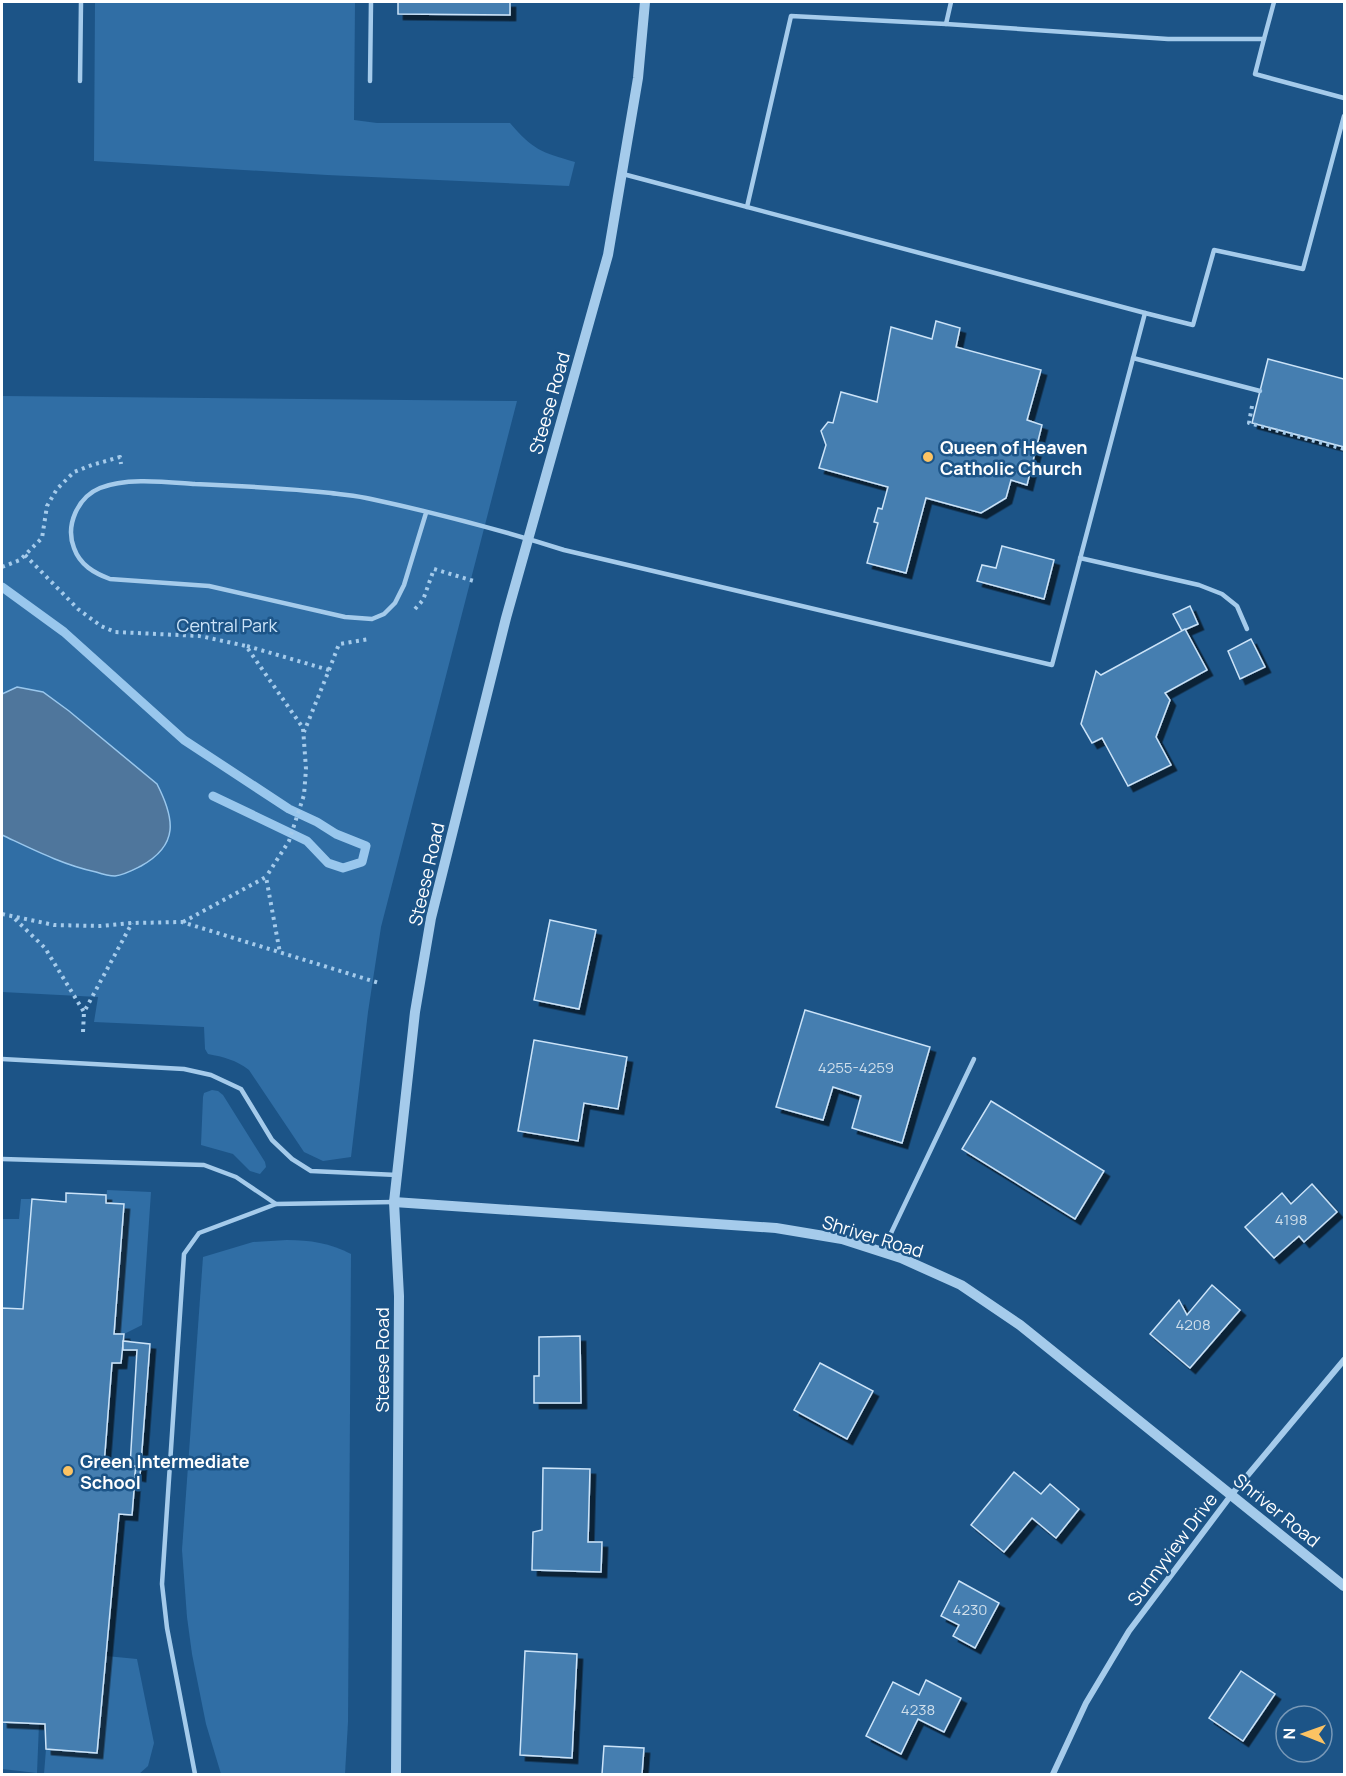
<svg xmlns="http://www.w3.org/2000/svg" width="1346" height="1776" font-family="Manrope,sans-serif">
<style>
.green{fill:#306ea5}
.water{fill:#4f769c;stroke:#99c7ed;stroke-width:1.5}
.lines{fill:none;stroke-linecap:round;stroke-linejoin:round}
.stream{stroke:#99c7ed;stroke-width:9}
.building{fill:#457eb0;stroke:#cbe3f8;stroke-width:1.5;filter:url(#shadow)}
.path{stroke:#a5cbeb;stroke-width:4;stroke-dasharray:3 4.5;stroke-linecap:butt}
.service{stroke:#a5cbeb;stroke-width:4.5}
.minor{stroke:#a5cbeb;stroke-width:6}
.tertiary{stroke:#a5cbeb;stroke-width:10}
.poi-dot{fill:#fcc363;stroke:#1c5487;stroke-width:2}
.labels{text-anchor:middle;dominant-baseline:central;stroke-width:5;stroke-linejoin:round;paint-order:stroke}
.number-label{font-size:15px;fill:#d0dfeb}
.street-label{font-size:18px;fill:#fff;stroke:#1c5487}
.poi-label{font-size:18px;font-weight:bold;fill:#fff;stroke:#1c5487;text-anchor:start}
.park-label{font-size:18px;fill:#cbe3f8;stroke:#1c5487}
</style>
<defs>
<filter id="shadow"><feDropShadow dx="5.5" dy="5.5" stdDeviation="0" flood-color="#0009"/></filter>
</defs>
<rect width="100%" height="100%" fill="#1c5487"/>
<g class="green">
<path d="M95,2H355L354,120L377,123H510C533,150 541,152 575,162L569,186L327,175L94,161Z"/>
<path d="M2,396L517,401L381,927L368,1012L351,1157L323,1161L304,1152L249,1070C236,1060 224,1057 208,1054L205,1049L204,1027L94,1022L98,997L2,992Z"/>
<path d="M212,1090L218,1091L223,1095L265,1162L266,1167L260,1174L250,1171L233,1154L201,1145L203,1097L204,1093Z"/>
<path d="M107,1190L151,1192L142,1325L124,1334H114L124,1204L106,1203Z"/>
<path d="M21,1199H32L23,1309L2,1308V1219H19Z"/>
<path d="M287,1240C310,1240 330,1243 351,1254L348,1722L345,1774H221L206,1724L192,1654L187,1617L182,1550L203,1257L253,1242Z"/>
<path d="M106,1656L137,1659L154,1743L148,1766L139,1774H44L46,1749L97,1753Z"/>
<path d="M2,1722L39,1724L37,1773L2,1769Z"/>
</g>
<path class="water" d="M17,687L43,692L69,711L157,784C175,819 179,845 141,866C133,870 124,875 115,876C109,876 102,874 96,872C63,865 32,849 2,835V694Z"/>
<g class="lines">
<path class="stream" d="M2,587L64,632L184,740L289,809L317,822L336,834L366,846L362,862L343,868L328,863L307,841L213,796"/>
</g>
<g class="building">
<path d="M398,2H510V15L398,14Z"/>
<path d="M936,321L960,328L956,347L1041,370L1027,420L1042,425L1027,485L1011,480L1006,498L981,513L926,498L906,573L867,563L878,523L874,522L878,508L882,509L888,487L819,468L826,445L821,431L828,422L833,423L841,392L877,402L891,327L932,339Z"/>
<path d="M1268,359L1344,379V447L1252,423Z"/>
<path d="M1002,546L1054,560L1044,599L977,581L982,565L996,568Z"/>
<path d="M1190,606L1198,624L1182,631L1173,614Z"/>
<path d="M1185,629L1207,670L1165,693L1170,700L1156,737L1171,765L1128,786L1102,738L1092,743L1081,724L1096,671L1101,675Z"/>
<path d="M1251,639L1265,667L1240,679L1228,651Z"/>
<path d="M550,920L596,930L579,1009L534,1000Z"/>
<path d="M805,1010L930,1047L902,1143L852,1128L861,1096L833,1087L823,1120L776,1107Z"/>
<path d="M534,1040L627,1057L618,1109L584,1103L578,1141L518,1131Z"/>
<path d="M991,1101L1104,1171L1075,1219L962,1149Z"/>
<path d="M1312,1184L1337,1212L1304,1242L1299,1236L1274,1258L1245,1227L1282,1193L1291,1204Z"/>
<path d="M66,1193L106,1195V1203L124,1204L114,1334H124L121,1363H112L104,1465L136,1466L132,1515L119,1514L97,1753L46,1749L45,1724L2,1722V1308L23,1309L32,1199L66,1202Z"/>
<path d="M1212,1285L1240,1310L1190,1368L1150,1334L1179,1300L1187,1315Z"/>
<path d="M580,1336L581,1403H534V1376H539V1337Z"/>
<path d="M123,1341L150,1344L140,1476L135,1475L136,1466H130L137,1350H123Z"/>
<path d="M820,1363L873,1391L847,1439L794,1410Z"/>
<path d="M543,1468L590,1469L588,1542H602L601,1572L532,1570L533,1532L542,1530Z"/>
<path d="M1014,1472L1041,1494L1050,1484L1079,1509L1056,1538L1032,1518L1004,1552L971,1525Z"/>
<path d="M959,1581L999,1603L975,1648L953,1636L959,1625L941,1616Z"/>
<path d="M525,1651L577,1654L572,1758L520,1755Z"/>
<path d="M1241,1671L1275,1694L1243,1741L1209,1718Z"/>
<path d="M926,1680L961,1698L944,1732L918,1719L901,1754L866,1736L893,1682L919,1695Z"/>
<path d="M604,1746L644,1748L642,1774H602Z"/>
</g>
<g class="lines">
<g class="path">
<path d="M1252,406L1249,423L1344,449"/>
<path d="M25,555L78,609L101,626L115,632L200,636L246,646L303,728L306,769L304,795L289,841L266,877"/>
<path d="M2,567L20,560L42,538L47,506L57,489L74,472L92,465L120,457L121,464"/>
<path d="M415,609L423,600L434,569L477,582"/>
<path d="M247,646L329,670L304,732"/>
<path d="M329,670L339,644L370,639"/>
<path d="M2,914L54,925L100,926L132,923L182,922L379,983"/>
<path d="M15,919L45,948L84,1012L132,923"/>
<path d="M183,922L266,877L280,953"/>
<path d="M83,1032L84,1012"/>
</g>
<g class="service">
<path d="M946,24L1168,39H1264L1255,74L1344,98"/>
<path d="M1264,39L1274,2"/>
<path d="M80,81L81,2"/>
<path d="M370,81L371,2"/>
<path d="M747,207L791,16L946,24L951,2"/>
<path d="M1145,313L1193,325L1214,250L1303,269L1344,116"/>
<path d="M1133,358L1260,391"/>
<path d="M426,513L404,585L395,603L384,614L372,619L345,617L209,586L110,579C94,573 80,565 74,548C65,525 78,497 100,488C126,477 167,482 195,484C241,486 285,488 331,493C344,495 358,496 371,499C436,513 501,530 564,550L1052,665L1145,313L623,174"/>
<path d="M1080,558L1199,585L1222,594L1237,606L1247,629"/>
<path d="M2,1059L184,1069L211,1075L241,1089L272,1140L292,1159L311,1171L397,1175"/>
<path d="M2,1159L204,1165L236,1177L276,1204"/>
<path d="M882,1252L974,1059"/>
<path d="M195,1774L167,1628L162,1584L184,1254L199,1233L276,1204L394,1202"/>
</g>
<path class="minor" d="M1053,1774L1086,1703L1129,1631L1232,1494L1344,1360"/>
<g class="tertiary">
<path d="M394,1202L776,1228L842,1239L901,1258L961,1285L1020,1325L1344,1586"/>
<path d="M396,1774L399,1296L394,1202L415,1012L431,918L506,618L608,255L638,78L645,2"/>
</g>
</g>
<g class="poi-dot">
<circle cx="928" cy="457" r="6"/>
<circle cx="68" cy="1471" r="6"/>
</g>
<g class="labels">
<g class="number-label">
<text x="856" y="1067">4255-4259</text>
<text x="1291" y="1219">4198</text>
<text x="1193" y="1324">4208</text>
<text x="970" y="1609">4230</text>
<text x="918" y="1709">4238</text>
</g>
<g class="street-label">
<text transform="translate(549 403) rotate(-74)">Steese Road</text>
<text transform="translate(426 874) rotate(-77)">Steese Road</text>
<text transform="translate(873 1236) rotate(17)">Shriver Road</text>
<text transform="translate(382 1360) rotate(-90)">Steese Road</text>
<text transform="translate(1277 1510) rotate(39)">Shriver Road</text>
<text transform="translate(1172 1549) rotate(-53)">Sunnyview Drive</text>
</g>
<g class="poi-label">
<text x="940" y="447">Queen of Heaven<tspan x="940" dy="21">Catholic Church</tspan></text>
<text x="80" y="1461">Green Intermediate<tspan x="80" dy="21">School</tspan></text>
</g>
<g class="park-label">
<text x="227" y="625">Central Park</text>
</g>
</g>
<rect width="1346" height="1776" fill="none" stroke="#ffffff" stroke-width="6"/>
<g transform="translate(1304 1734) rotate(271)"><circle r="28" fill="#1c5487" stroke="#7798b7" stroke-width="1.5"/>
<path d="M0-4.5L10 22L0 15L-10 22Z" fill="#fcc363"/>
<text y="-9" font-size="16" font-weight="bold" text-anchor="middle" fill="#ffffff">N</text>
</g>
</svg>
